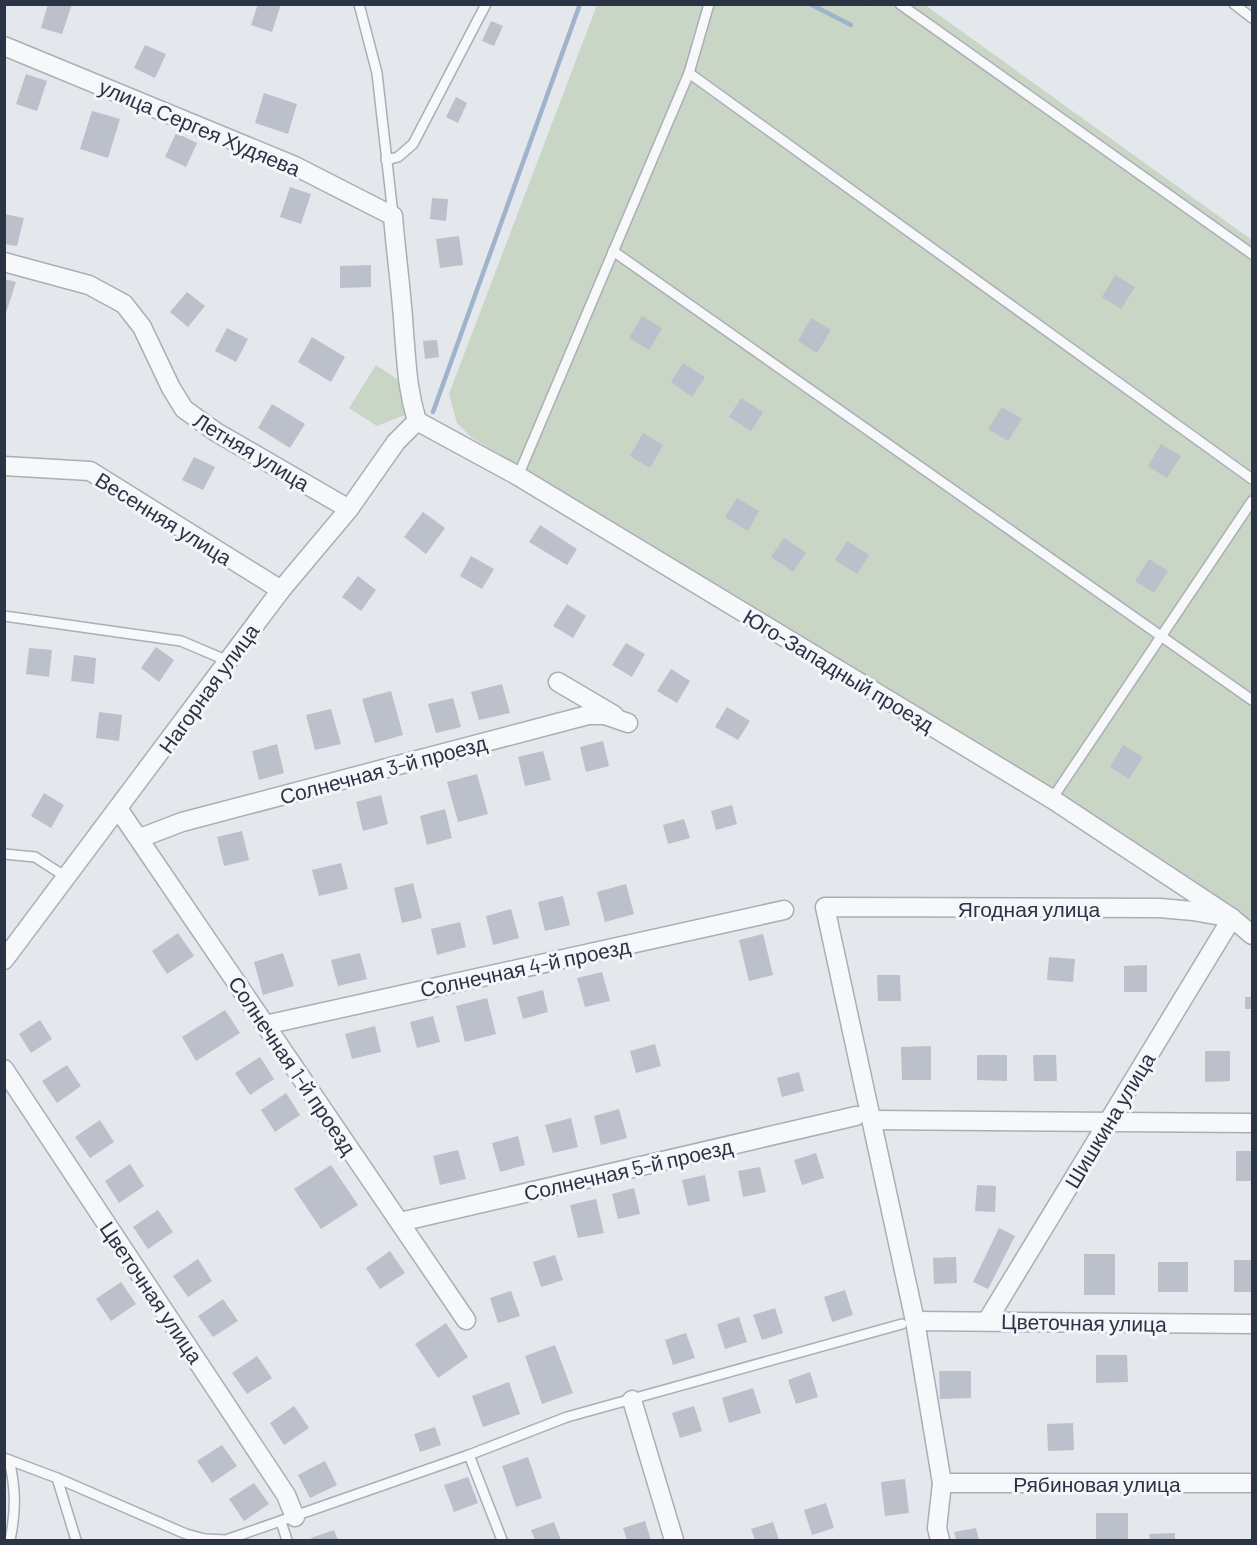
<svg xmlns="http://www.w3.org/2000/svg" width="1257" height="1545" font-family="Barlow,sans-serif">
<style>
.green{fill:#c9d6c5}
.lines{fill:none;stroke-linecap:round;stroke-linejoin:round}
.stream{stroke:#9fb4cc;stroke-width:4.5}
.building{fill:#bbc0ca}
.service-casing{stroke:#a9aeb7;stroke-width:12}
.minor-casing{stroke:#a9aeb7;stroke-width:21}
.service{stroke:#f7f8fa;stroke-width:9}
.minor{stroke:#f7f8fa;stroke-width:18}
.labels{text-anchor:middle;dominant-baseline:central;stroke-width:6;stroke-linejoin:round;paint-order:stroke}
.street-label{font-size:21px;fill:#2b3445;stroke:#f4f6f9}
</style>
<rect width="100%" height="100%" fill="#e4e7ec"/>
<g class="green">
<path d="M862,4L866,7L877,4L925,5L1252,240V930L1232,915L730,592L471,437L457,423L449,394L597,5Z"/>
<path d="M376,365L400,381L407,414L377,426L349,408Z"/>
</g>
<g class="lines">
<g class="stream">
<path d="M810,4L851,25"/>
<path d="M433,412L580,4"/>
</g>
</g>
<g class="building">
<path d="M48,4H72L62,34L41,28Z"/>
<path d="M258,4H281L272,32L251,25Z"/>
<path d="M491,21L503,26L494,46L482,41Z"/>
<path d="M145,45L166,54L155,78L134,68Z"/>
<path d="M26,74L47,81L37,111L16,104Z"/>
<path d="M264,93L297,104L288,134L255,123Z"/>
<path d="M456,97L467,103L458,123L446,117Z"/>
<path d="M92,111L120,119L108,158L80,149Z"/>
<path d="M176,133L197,143L186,167L165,157Z"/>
<path d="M290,187L311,194L301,224L280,217Z"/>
<path d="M432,198L448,199L446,221L430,219Z"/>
<path d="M4,214L24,218L17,246L4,244Z"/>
<path d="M459,236L463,265L440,268L436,239Z"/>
<path d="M371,265V287L340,288V266Z"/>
<path d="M1115,275L1135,287L1121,309L1102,297Z"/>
<path d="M4,279L16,282L5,316H4Z"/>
<path d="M187,292L205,306L188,327L170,312Z"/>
<path d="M642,316L662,328L649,350L629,338Z"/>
<path d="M811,318L831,330L817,353L798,341Z"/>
<path d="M227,328L248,339L236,362L215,351Z"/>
<path d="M312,337L345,357L331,382L298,362Z"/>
<path d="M437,340L439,357L425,359L423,341Z"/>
<path d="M683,363L705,377L692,397L671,382Z"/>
<path d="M741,398L763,412L751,431L729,417Z"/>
<path d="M272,404L305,424L290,448L258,428Z"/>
<path d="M1002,407L1022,419L1008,441L988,429Z"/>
<path d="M643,433L663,445L650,468L630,456Z"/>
<path d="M1161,444L1181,456L1167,478L1148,466Z"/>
<path d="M194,457L215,467L203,490L182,480Z"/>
<path d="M737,498L759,511L748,531L725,517Z"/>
<path d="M423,512L445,528L426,554L404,537Z"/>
<path d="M540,525L577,549L567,565L529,542Z"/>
<path d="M784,538L806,553L793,572L771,557Z"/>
<path d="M847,541L869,555L857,574L835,560Z"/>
<path d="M471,556L494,569L482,589L460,576Z"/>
<path d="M1149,559L1168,571L1154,593L1135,581Z"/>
<path d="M358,576L376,590L361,611L342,597Z"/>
<path d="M567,604L586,616L573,638L553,626Z"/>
<path d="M626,643L645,654L632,677L612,665Z"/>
<path d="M156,647L174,660L159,682L141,668Z"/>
<path d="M29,648L52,650L49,677L26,674Z"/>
<path d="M74,655L96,658L94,684L71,681Z"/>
<path d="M671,669L690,681L677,703L657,691Z"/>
<path d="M502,684L510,713L479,720L471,692Z"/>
<path d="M391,691L403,735L375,743L362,699Z"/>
<path d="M453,698L461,727L436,733L428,704Z"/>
<path d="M727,707L750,721L738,740L715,727Z"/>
<path d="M331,709L341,744L315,750L306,715Z"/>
<path d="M99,712L122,715L119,741L96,738Z"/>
<path d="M603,741L609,766L586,772L580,747Z"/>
<path d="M277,744L284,773L259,780L252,751Z"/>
<path d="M1123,745L1143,757L1129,779L1110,767Z"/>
<path d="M543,751L551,780L525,786L518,757Z"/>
<path d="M477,774L488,814L458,822L447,782Z"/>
<path d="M44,793L64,805L51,828L31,816Z"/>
<path d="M381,795L388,824L363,831L356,802Z"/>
<path d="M732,805L737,824L716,830L711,811Z"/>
<path d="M445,809L452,838L427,845L420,816Z"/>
<path d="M684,819L690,838L668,844L663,825Z"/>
<path d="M242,831L249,860L224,866L217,837Z"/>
<path d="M341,863L348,889L319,896L312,870Z"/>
<path d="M413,883L422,918L402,923L394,888Z"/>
<path d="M626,884L634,914L605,922L597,892Z"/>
<path d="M563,896L570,925L545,931L538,902Z"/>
<path d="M511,909L519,938L493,945L486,916Z"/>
<path d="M460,922L466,947L437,955L431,929Z"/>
<path d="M178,933L194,956L167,974L152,951Z"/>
<path d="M763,934L773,975L749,981L739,940Z"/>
<path d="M283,953L294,986L263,995L254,962Z"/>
<path d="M360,953L367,979L338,986L331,960Z"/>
<path d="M1049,957L1075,959L1073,982L1047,980Z"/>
<path d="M1147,965V992H1124V966Z"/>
<path d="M602,972L610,1001L585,1007L577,978Z"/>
<path d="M877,975H900L901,1001H878Z"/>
<path d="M543,990L548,1012L523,1019L517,997Z"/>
<rect x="1245" y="997" width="7" height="12"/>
<path d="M487,998L496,1034L465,1042L456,1006Z"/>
<path d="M225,1010L240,1033L196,1061L182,1037Z"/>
<path d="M433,1016L440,1042L417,1048L410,1022Z"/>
<path d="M40,1020L52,1039L31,1053L19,1034Z"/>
<path d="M375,1026L381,1052L352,1059L345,1034Z"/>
<path d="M655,1044L661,1066L636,1073L630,1051Z"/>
<path d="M931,1046V1080H902L901,1047Z"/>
<path d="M1205,1051H1230V1081L1205,1082Z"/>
<path d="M977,1055H1007V1081L977,1080Z"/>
<path d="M1033,1055H1056L1057,1081H1034Z"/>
<path d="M260,1057L274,1079L250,1095L235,1073Z"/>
<path d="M67,1065L81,1086L57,1103L42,1081Z"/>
<path d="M799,1072L804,1091L782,1097L777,1078Z"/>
<path d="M286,1093L300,1115L275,1132L261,1110Z"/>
<path d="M619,1109L627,1138L601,1145L594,1116Z"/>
<path d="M571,1118L578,1147L553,1153L545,1125Z"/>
<path d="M100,1120L114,1142L90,1158L75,1137Z"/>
<path d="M518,1136L525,1165L500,1172L492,1143Z"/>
<path d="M458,1150L466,1179L440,1185L433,1156Z"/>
<rect x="1236" y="1151" width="16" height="30"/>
<path d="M816,1153L824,1178L802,1185L794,1160Z"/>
<path d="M130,1164L144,1186L119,1203L105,1181Z"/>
<path d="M331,1165L358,1205L321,1229L294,1189Z"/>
<path d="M760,1167L766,1192L743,1197L738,1171Z"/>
<path d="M705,1175L710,1201L688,1206L682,1180Z"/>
<path d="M977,1185L996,1186L995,1212L975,1211Z"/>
<path d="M634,1188L640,1214L618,1219L612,1194Z"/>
<path d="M596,1199L604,1233L578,1238L570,1205Z"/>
<path d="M158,1210L173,1232L148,1249L133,1227Z"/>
<path d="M999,1228L1015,1236L988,1289L973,1282Z"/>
<path d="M390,1251L405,1273L380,1289L366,1268Z"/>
<rect x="1084" y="1254" width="31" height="41"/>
<path d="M555,1255L563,1280L541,1287L533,1262Z"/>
<path d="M956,1257L957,1283L934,1284L933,1258Z"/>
<path d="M198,1259L212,1281L188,1297L173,1276Z"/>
<rect x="1234" y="1260" width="18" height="32"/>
<rect x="1158" y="1262" width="30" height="30"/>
<path d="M121,1282L136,1304L111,1321L96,1299Z"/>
<path d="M845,1290L853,1315L832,1322L824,1297Z"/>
<path d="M511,1291L520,1316L498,1323L490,1298Z"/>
<path d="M223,1299L238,1321L213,1337L198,1316Z"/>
<path d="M775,1308L783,1333L762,1340L753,1315Z"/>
<path d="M739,1317L747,1342L725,1349L717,1324Z"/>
<path d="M446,1323L468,1357L438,1378L415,1344Z"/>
<path d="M686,1333L695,1358L673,1365L665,1340Z"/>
<path d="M555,1345L573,1393L542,1404L525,1356Z"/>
<path d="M1096,1355H1127L1128,1382L1096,1383Z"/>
<path d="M257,1356L272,1378L247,1394L232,1373Z"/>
<path d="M939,1371H971V1398L940,1399Z"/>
<path d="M810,1372L818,1397L796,1404L788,1380Z"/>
<path d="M509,1382L520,1414L483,1427L472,1396Z"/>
<path d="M753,1388L761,1413L729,1423L722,1398Z"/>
<path d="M294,1406L309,1428L284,1445L270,1423Z"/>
<path d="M694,1406L702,1431L680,1438L672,1413Z"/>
<path d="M1073,1423L1074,1450L1048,1451L1047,1424Z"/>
<path d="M435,1427L441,1445L420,1452L414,1434Z"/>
<path d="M222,1445L237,1466L212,1483L197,1461Z"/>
<path d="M528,1457L542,1498L516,1507L502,1466Z"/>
<path d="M325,1461L337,1485L310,1498L298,1475Z"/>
<path d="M468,1477L478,1503L454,1512L444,1485Z"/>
<path d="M905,1479L909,1513L885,1516L881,1482Z"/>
<path d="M254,1483L269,1504L244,1521L229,1499Z"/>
<path d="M826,1503L834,1528L812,1535L804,1510Z"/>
<rect x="1096" y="1513" width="32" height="27"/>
<path d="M645,1521L651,1540H627L623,1528Z"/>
<path d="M554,1522L561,1540H535L531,1530Z"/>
<path d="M773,1522L779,1540H755L751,1529Z"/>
<path d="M976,1528L979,1540H956L954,1532Z"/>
<path d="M334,1530L338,1540H312L311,1538Z"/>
<path d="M1175,1533V1540H1150L1149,1534Z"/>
</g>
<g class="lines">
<defs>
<g id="service">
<path d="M359,4L377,73L393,215"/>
<path d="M900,4L1252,254"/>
<path d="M1234,4L1252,18"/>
<path d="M689,73L1252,479"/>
<path d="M386,160L398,157L413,144L486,4"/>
<path d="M613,251L1252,700"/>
<path d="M518,476L689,73L709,4"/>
<path d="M4,616L181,641L228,661"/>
<path d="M1052,799L1252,501"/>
<path d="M4,854L35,857L66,877"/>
<path d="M469,1455L502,1540"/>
<path d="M4,1458L57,1478L186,1534L205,1539L226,1540L469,1455L567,1417L902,1324"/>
<path d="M9,1460C16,1489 16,1511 10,1540"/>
<path d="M57,1478L76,1540"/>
<path d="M281,1522L287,1540"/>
</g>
<g id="minor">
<path d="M4,46L295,166L393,216C396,255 402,294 404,333C407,367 407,388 417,421"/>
<path d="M4,262L89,285L124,304L142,327L171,388L184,409L216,432L349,509"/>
<path d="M417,421L518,476L1052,799L1232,918L1252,935"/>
<path d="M4,466L90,471L281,590"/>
<path d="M558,682L614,715"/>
<path d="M119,810L466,1320"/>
<path d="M140,838L182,822L588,715H605L628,723"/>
<path d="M4,960L281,590L349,509L396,442L417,421"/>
<path d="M265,1025L784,910"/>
<path d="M4,1069L286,1495L295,1517"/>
<path d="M872,1120L1252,1123"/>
<path d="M400,1222L856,1116"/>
<path d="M915,1321L1252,1324"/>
<path d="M632,1400L674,1540"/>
<path d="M942,1483H1252"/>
<path d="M940,1540L937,1528L942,1483L915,1321L825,907L1160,908L1193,911L1232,918L987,1321"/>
</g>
</defs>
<use href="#service" class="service-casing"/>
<use href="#minor" class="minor-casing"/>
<use href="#service" class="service"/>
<use href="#minor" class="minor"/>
</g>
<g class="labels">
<g class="street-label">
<text transform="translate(200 127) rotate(23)">улица Сергея Худяева</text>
<text transform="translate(252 451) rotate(31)">Летняя улица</text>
<text transform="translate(164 518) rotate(32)">Весенняя улица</text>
<text transform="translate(839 670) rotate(31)">Юго-Западный проезд</text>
<text transform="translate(208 688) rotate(-54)">Нагорная улица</text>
<text transform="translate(383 769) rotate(-15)">Солнечная 3-й проезд</text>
<text x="1029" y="908">Ягодная улица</text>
<text transform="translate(525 967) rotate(-12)">Солнечная 4-й проезд</text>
<text transform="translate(293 1065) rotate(56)">Солнечная 1-й проезд</text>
<text transform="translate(1109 1120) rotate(-59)">Шишкина улица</text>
<text transform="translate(628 1169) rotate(-13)">Солнечная 5-й проезд</text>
<text transform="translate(152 1292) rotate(56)">Цветочная улица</text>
<text transform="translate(1084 1322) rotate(1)">Цветочная улица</text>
<text x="1097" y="1483">Рябиновая улица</text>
</g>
</g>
<rect width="1257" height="1545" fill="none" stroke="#2b3445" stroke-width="12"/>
</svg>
